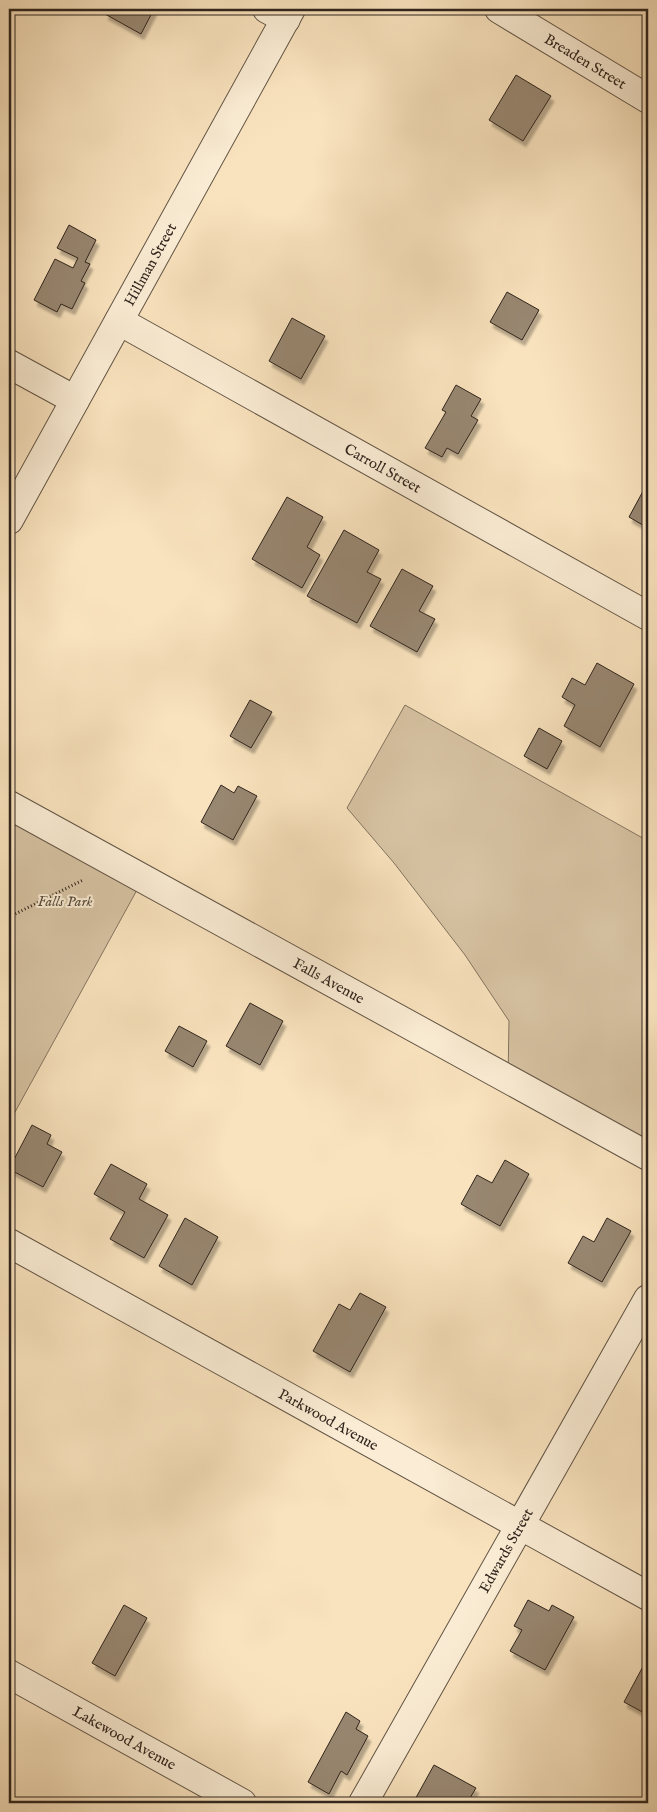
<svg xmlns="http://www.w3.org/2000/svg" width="657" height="1812" font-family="'IM FELL English',serif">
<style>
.green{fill:#d7c3a3;stroke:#837460}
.building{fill:#988771;stroke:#2f241d;filter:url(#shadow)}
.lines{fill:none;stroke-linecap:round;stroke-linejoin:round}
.minor-casing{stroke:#625445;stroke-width:30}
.tertiary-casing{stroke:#625445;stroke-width:30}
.path{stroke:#2f241d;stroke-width:3;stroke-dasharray:1 2.5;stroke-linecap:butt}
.minor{stroke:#fbedd5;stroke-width:28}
.tertiary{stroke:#fbedd5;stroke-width:28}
.labels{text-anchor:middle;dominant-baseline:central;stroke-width:4;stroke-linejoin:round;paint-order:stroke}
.street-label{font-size:15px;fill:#2f241d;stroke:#fbedd5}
.park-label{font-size:15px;font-style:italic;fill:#594c3e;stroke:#fbedd5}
</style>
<defs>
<filter id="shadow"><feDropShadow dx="3" dy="5.5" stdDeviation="1" flood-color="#0004"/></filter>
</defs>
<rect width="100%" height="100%" fill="#f9e3be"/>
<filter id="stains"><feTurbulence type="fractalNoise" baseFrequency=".004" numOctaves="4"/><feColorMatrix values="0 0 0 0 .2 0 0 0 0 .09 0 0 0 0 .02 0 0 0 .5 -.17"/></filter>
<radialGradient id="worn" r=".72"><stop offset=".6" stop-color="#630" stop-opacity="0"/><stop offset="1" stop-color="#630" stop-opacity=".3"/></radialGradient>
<g class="green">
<path d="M405,705L648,841V1156L508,1079L509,1021L465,955L394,863L347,808Z"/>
<path d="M9,805L143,879L9,1123Z"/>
</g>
<g class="building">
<path d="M108,9H154L141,34L105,14Z"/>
<path d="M516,75L551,96L523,141L489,120Z"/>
<path d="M69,225L96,240L85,262L90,264L81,281L85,283L72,309L61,304L57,312L34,300L55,259L73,268L78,258L57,248Z"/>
<path d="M507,292L539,310L522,340L490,322Z"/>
<path d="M292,318L325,336L301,379L269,361Z"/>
<path d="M456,385L481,399L471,416L478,420L458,454L447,448L442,457L425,448L446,412L442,410Z"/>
<path d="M648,482V528L629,517Z"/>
<path d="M287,497L323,517L307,547L320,555L302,588L252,559Z"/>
<path d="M344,530L379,550L367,572L381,579L357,623L307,596Z"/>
<path d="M402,569L433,586L419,611L435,619L417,652L370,626Z"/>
<path d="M597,663L634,684L600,747L564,726L575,705L562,697L572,678L585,685Z"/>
<path d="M250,700L272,712L251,748L230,736Z"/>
<path d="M539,728L562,741L547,769L524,756Z"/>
<path d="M221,785L234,793L238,786L257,796L233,840L201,822Z"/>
<path d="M250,1003L283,1021L260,1065L226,1046Z"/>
<path d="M179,1026L207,1041L193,1067L165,1051Z"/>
<path d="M32,1125L51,1135L47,1144L62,1152L43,1187L9,1169Z"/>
<path d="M505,1160L529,1174L500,1226L461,1204L477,1175L492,1183Z"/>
<path d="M111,1164L147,1184L139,1199L168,1215L144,1258L110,1239L125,1212L94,1194Z"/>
<path d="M185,1218L218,1237L192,1285L159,1266Z"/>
<path d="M607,1218L631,1231L602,1282L568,1263L583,1236L594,1242Z"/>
<path d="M360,1293L386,1307L350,1372L313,1351L339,1304L350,1310Z"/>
<path d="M528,1600L549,1611L552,1605L574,1617L545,1670L510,1651L522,1630L514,1626Z"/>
<path d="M124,1605L147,1618L115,1676L92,1663Z"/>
<path d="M648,1657V1715L624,1702Z"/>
<path d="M346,1712L360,1721L356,1729L368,1736L347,1775L341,1771L329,1794L308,1782Z"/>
<path d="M434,1765L476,1788L467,1803H413Z"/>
<path d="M121,1799L130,1803H119Z"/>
</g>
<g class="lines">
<defs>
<g id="minor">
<path d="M267,9L286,19"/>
<path id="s1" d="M499,9L648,99"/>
<path id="s2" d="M119,321L648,616"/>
<path d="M9,364L75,400"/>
<path id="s3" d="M9,805L648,1156"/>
<path id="s4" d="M9,1243L648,1596"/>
<path id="s5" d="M9,1674L242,1803"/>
<path id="s6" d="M363,1803L648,1299"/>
</g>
<g id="tertiary">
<path id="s7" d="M9,520L291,9"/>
</g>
</defs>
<use href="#minor" class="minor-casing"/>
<use href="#tertiary" class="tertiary-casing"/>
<path class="path" d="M9,917L83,880"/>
<use href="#minor" class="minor"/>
<use href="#tertiary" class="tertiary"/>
</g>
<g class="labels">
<g class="street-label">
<text stroke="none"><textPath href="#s1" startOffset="101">Breaden Street</textPath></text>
<text stroke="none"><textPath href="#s7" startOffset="292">Hillman Street</textPath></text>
<text stroke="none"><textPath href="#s2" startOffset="302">Carroll Street</textPath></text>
<text stroke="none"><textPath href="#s3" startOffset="365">Falls Avenue</textPath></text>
<text stroke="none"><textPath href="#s4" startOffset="365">Parkwood Avenue</textPath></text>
<text stroke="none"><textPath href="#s6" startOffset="290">Edwards Street</textPath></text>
<text stroke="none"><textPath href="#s5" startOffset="132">Lakewood Avenue</textPath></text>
</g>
<g class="park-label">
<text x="65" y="901">Falls Park</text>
</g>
</g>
<rect width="657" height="1812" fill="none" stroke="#f9e3be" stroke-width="30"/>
<rect x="10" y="10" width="637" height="1792" fill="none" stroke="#2f241d" stroke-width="2.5"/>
<rect x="15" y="15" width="627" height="1782" fill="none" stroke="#2f241d"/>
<rect width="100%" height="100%" filter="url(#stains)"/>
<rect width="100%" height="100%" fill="url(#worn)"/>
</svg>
